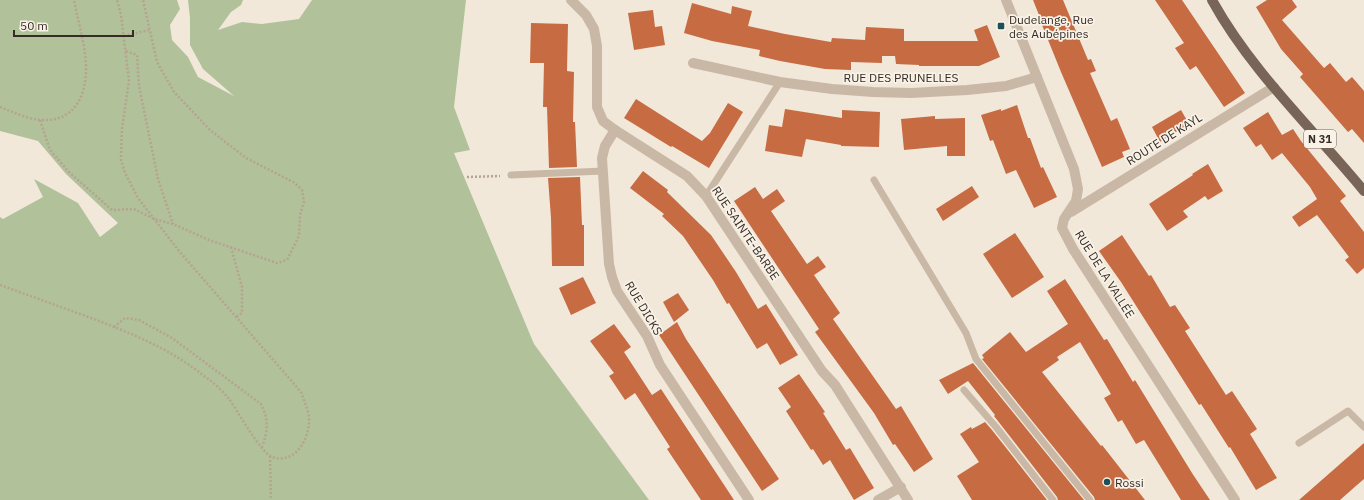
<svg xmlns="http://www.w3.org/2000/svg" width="1364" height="500" font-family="'IBM Plex Sans',sans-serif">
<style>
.green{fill:#b1c19a}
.building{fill:#c76b43}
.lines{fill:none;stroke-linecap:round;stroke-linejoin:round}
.path{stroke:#b5a390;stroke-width:2.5;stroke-dasharray:2 2;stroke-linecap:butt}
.lane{stroke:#cab8a6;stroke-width:7}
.street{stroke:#cab8a6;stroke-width:10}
.primary{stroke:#786558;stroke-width:10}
.poi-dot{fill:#1c4f57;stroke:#f9f2e6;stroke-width:1.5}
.labels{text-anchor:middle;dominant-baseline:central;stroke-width:3.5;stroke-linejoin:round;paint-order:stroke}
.shield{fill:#f9f2e6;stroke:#706760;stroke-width:1}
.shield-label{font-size:11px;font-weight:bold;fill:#352c27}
.poi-label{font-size:12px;fill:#352c27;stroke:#f9f2e6;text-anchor:start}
.street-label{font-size:12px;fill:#352c27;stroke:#f9f2e6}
</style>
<rect width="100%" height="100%" fill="#f2e8da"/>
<path class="green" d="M0,0H177L180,9L170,25L172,40L188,57L198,77L234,96L203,69L190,45V18L188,0H243L241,5L231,12L218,30L242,22L262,24L299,19L312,0H466L454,107L470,150L454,153L534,344L649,500H0V217L3,219L43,197L34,179L78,203L100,237L118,223L66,174L38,141L0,131Z"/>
<g class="building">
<path d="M1033,0H1063L1088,60L1091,59L1096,71L1090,73L1111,121L1117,118L1130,149L1122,152L1124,157L1102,167L1061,72L1040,20H1041Z"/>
<path d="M1155,0H1182L1245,93L1224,107L1196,66L1190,70L1175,48L1184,43Z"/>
<path d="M1267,0H1292L1297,7L1282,20L1324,68L1330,63L1346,82L1352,77L1364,91V143L1352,129L1348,132L1300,77L1303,74L1281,49L1256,7Z"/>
<path d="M692,3L731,14L732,6L752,11L748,26L785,34L831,42L832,38L865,40L866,27L904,29V41H978L974,30L987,25L1000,57L979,66H919V65L896,64L895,56H882V63L851,62V70L825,69L780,61L759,56L760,50L712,41L684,33Z"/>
<path d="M653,10L655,27L662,26L665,45L634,50L628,13Z"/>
<path d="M531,23L568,24L567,71L574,72L573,122H575L577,167L549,168L547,107H543L544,63H530Z"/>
<path d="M636,99L702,141L710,133L728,103L743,112L709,168L672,146L671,147L624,118Z"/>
<path d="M1017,105L1028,138H1030L1041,168L1043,167L1057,197L1034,208L1016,170L1006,174L993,140L990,141L981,115L1001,109V111Z"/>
<path d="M785,109L842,118V110L880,112L879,147L841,146V145L806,139L802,157L765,151L769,125L782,127Z"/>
<path d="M1181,110L1189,124L1160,142L1152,127Z"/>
<path d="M1268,112L1282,135L1293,129L1301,141L1346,196L1340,201L1364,232V268L1357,274L1345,260L1349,257L1317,215L1299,227L1292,217L1317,199L1310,187L1282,153L1272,160L1261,144L1256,147L1243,128Z"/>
<path d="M935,116V119L965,118V156H947V146L904,150L901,119Z"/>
<path d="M1208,164L1223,191L1208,200L1205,196L1183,211L1188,217L1167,231L1149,204L1193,175L1192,174Z"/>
<path d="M643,171L668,190L667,192L711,235L736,272L758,309L766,304L798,355L780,365L767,343L757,349L729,303L727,304L713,280L683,236L662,216L664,214L630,188Z"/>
<path d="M580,177L582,225H584V266H552L551,218L548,178Z"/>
<path d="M972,186L979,197L943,221L936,209Z"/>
<path d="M755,187L763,199L777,189L785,201L771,211L807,264L818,256L826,267L814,275L840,313L833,319L896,409L901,406L933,459L914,472L895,444L893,445L874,413L815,332L819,329L734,201Z"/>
<path d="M1015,233L1044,277L1012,298L983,254Z"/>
<path d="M1122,235L1149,276L1151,275L1170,307L1175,305L1190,328L1185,331L1226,395L1232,391L1257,429L1250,434L1277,478L1256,490L1230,447L1229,448L1201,404L1199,405L1121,282L1099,251Z"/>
<path d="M583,277L596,303L571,315L559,288Z"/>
<path d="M1065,279L1104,340L1107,339L1133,382L1135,380L1192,473L1210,500H1181L1144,440L1136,444L1122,420L1118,422L1104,398L1111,394L1080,342L1057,357L1059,360L1042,372L1101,446L1102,445L1145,500H1095L1094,497L982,359L984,358L982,355L1010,332L1026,352L1068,324L1047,291Z"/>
<path d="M678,293L689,310L674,322L663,302Z"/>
<path d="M677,322L686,339L779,479L762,491L659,335Z"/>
<path d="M614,324L631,347L624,352L652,395L661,389L734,500H701L667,449L670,447L635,393L625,400L609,376L614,373L590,341Z"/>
<path d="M973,363L1084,500H1058L1057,497L994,416L995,415L968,381L948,394L939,380Z"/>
<path d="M799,374L825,412L823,413L846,450L850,448L874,488L854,500L830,460L823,465L813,449L811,450L786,411L791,407L778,388Z"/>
<path d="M985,422L992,430L1047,500H972L957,476L979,462L960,434L971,427L972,429Z"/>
<path d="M1364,443V479L1357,485L1340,500H1299Z"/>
</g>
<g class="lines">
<g class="path">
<path d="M124,36L149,30"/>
<path d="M126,51L137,55L139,86L158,179L173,224"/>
<path d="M0,107C13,112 27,119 41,120C73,122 86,98 86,69C86,46 78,22 74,0"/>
<path d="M40,120L50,150L69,172L112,210L134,209L154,219L173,224L209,240L277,263L287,260L299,236L300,215L304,202L302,190L295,183L246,158L210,130L174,92L157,62L143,0"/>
<path d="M467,177L500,176"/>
<path d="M231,247L242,287V313L236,317"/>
<path d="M0,285C28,295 55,305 83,315C126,331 168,347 204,376C213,382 222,390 229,399C237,410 261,453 272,457C295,465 310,439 309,418C308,409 304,401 301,392L179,251L138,198L125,173L121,160L122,129L129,81L121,15L117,0"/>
<path d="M114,327L125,318L139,320L172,338L261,404C269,420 268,431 262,447"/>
<path d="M270,456L271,500"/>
</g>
<g class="lane">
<path d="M511,175L603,171"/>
<path d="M874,180L966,333L976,359L1090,500"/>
<path d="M706,196L780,82"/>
<path d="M964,390L996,427L1053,500"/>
<path d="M1299,443L1348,411L1364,427"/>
</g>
<g class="street">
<path d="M571,0L586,15L594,29L597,46V107L603,121L615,130L687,176L706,196L822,371L835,385L908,500"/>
<path d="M1006,0L1074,169L1078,189L1076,201L1064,219L1062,228L1073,249L1235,500"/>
<path d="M693,63L780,82L832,89L873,92L911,93L967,90L1006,86L1037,77"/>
<path d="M615,130L605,146L602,158L609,264L612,277L617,291L647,336L660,365L749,500"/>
<path d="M1071,212L1274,87"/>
<path d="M878,500L901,487"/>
</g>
<path class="primary" d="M1212,0C1251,71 1313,129 1364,191"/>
</g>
<g class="poi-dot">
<rect x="997" y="22" width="8" height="8" rx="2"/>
<circle cx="1107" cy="482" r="4"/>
</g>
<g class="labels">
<rect class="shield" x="1304" y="130" width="32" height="18" rx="3"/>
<g class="shield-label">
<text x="1320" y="139">N 31</text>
</g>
<g class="poi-label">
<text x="1009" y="19">Dudelange, Rue<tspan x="1009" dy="14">des Aubépines</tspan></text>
<text x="1115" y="482">Rossi</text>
</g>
<g class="street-label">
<text x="901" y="77">RUE DES PRUNELLES</text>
<text transform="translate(1164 139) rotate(-32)">ROUTE DE KAYL</text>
<text transform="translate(746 233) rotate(56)">RUE SAINTE-BARBE</text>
<text transform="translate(1105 274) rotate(58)">RUE DE LA VALLÉE</text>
<text transform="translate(644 308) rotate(59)">RUE DICKS</text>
</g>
</g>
<path d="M14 30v6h119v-6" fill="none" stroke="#352c27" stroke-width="2"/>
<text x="20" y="30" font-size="12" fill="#352c27" stroke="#f9f2e6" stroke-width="3" paint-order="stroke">50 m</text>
</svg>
